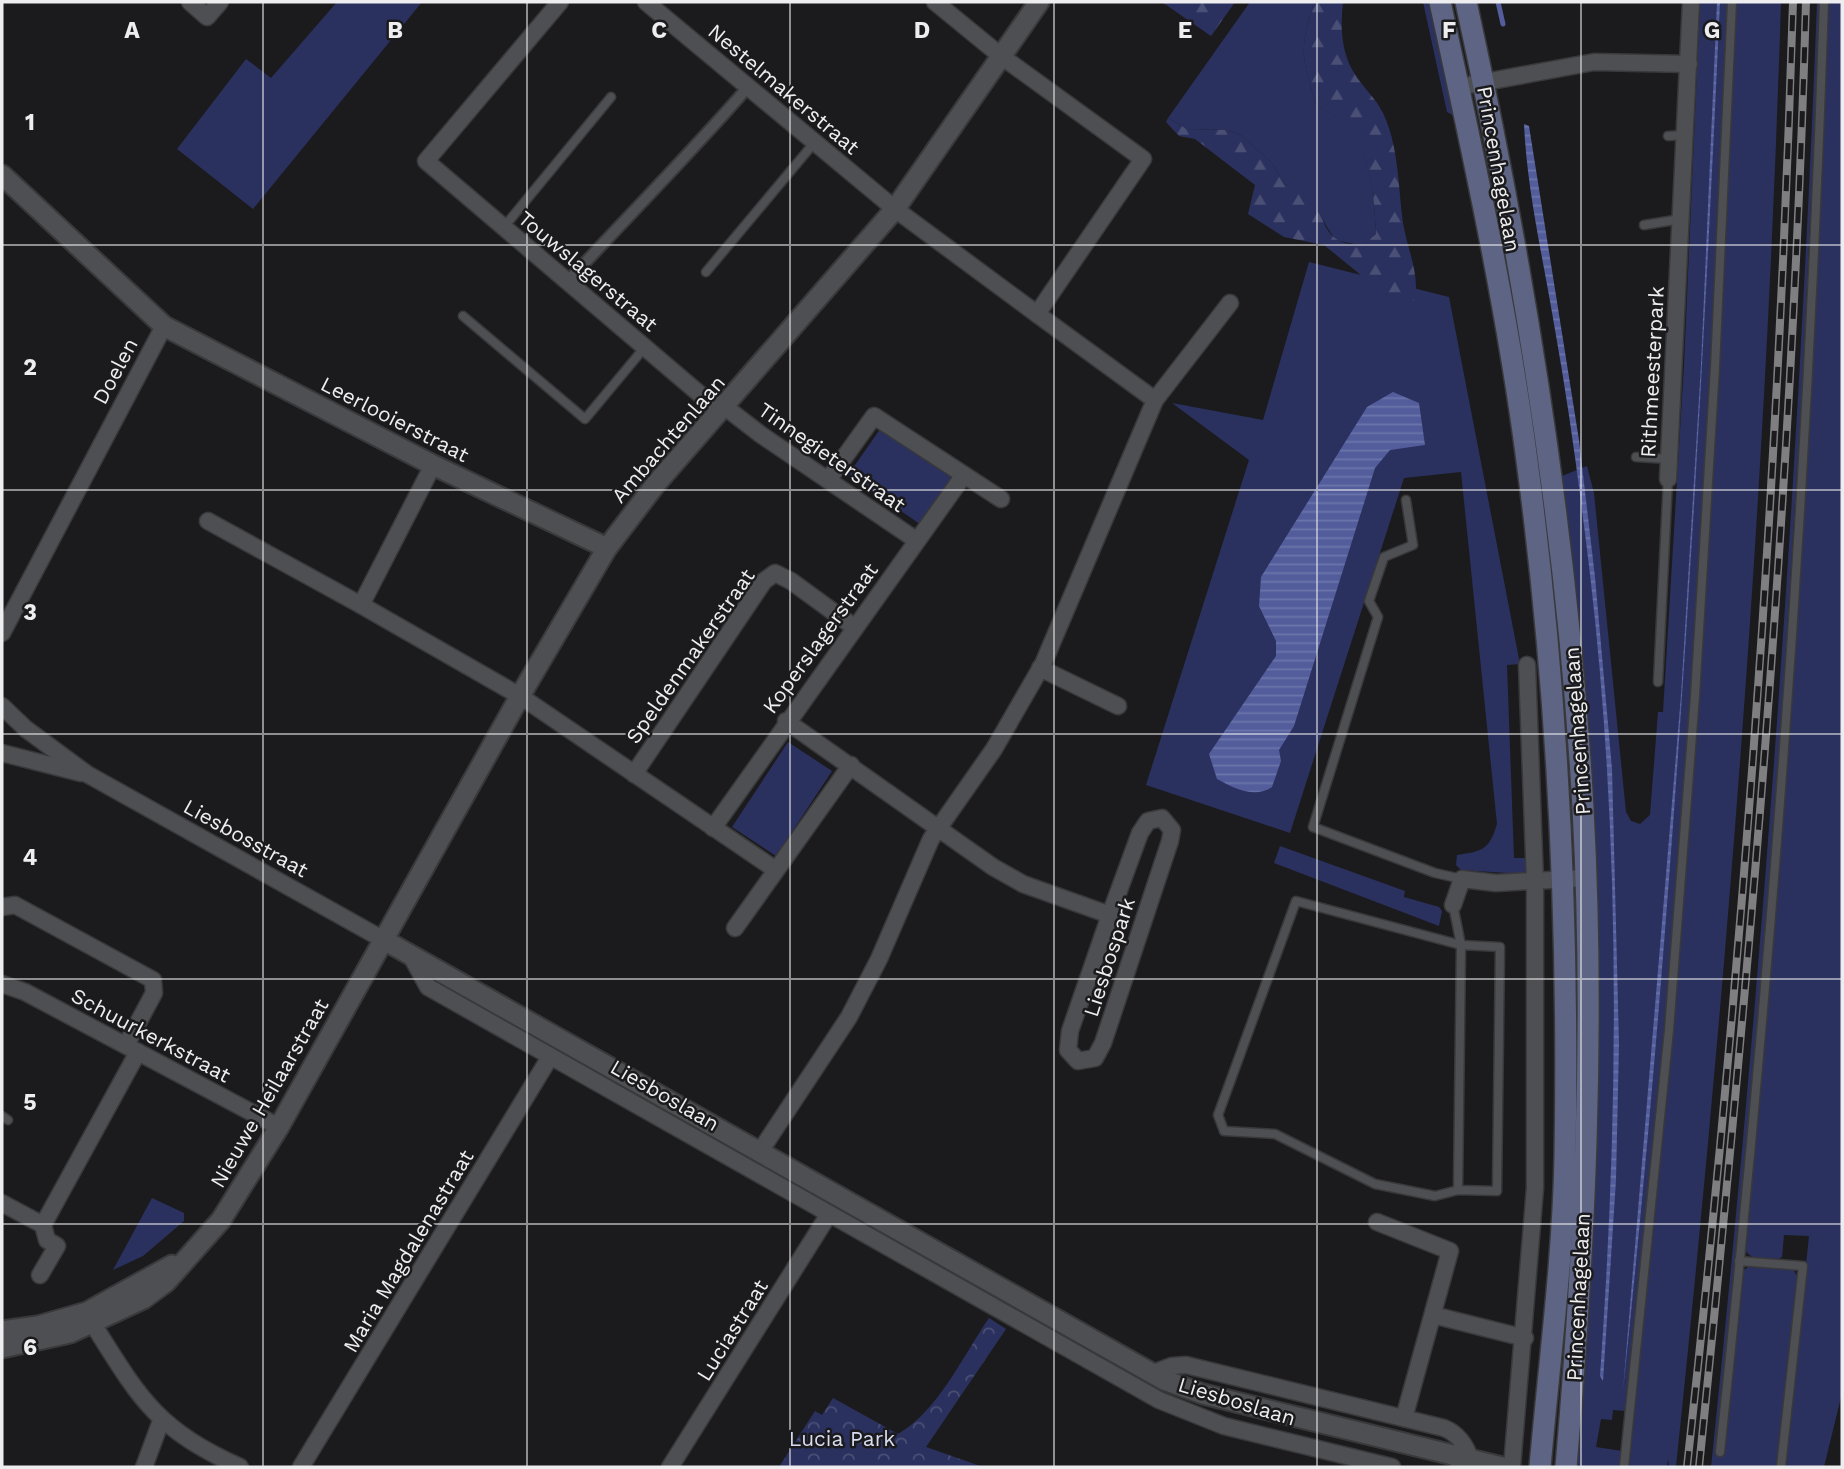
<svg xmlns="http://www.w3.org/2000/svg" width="1844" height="1469" font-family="'Work Sans',sans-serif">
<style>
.grass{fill:#2b315e}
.forest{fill:url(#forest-firs)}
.park{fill:url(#park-crowns)}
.water{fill:url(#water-rules)}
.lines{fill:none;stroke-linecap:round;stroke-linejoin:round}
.stream{stroke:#535d9c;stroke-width:5}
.service-casing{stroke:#39393b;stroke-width:11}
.pedestrian-casing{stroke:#39393b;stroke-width:14}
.minor-casing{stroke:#39393b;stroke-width:19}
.tertiary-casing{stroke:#39393b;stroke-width:23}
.secondary-casing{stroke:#39393b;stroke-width:24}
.service{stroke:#4e4f52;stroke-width:8}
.pedestrian{stroke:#4e4f52;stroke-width:10}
.minor{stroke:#4e4f52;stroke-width:16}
.tertiary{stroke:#4e4f52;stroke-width:19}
.secondary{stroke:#5e6483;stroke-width:21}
.rail-casing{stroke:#7f7f82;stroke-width:8}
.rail{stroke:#1b1b1e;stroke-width:5;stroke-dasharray:16;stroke-linecap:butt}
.grid{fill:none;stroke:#eeeef0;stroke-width:2;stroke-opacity:0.55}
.labels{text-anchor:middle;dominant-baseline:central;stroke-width:5;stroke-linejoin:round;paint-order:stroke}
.street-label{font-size:21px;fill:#eeeef0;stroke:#1b1b1e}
.park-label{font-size:21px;fill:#d8ddef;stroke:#1b1b1e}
.grid-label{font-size:23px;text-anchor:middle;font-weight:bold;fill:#eeeef0;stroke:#1b1b1e;stroke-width:5;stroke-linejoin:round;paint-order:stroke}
</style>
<defs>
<pattern id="forest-firs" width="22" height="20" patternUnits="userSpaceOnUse" patternTransform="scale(1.75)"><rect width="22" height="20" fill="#2b315e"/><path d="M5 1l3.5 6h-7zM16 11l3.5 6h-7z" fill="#4a4f75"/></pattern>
<pattern id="park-crowns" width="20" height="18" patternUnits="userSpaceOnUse" patternTransform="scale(1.75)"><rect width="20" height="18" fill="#2b315e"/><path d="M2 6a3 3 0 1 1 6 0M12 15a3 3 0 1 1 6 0" fill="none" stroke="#4a4f75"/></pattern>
<pattern id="water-rules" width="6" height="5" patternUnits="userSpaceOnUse" patternTransform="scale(1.75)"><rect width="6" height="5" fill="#535d9c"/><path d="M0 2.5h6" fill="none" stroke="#6c75aa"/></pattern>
</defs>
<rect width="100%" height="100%" fill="#1b1b1e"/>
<g class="grass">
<path d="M337,2H422L253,209L177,149L246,59L271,78Z"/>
<path d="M1250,2H1314C1299,50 1301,58 1317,106C1329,112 1341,117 1350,127C1370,154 1375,201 1376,234L1362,246L1336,240C1316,214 1317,193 1284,184L1272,163L1242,136L1228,130L1187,129L1168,118Z"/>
<path d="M1423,2H1433L1458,118L1447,112Z"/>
<path d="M1700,2H1728C1718,234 1708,465 1692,697C1675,935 1651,1173 1626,1411L1613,1410L1612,1420L1601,1419L1596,1447L1622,1451L1619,1467H1584L1572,1462L1593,1127L1557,478L1587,466L1594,493L1626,812L1631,821L1640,824L1650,815L1658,712H1663L1684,365Z"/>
<path d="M1736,2H1781C1766,491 1727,980 1676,1467H1669L1668,1459L1667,1467H1629L1672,1031Z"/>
<path d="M1817,2H1820L1818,53L1802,392L1781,728L1755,1053L1716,1454H1724L1743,1271L1749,1266L1793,1269L1798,1278L1778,1467H1711C1762,979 1798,492 1817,2Z"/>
<path d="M1827,2H1842V1393L1824,1467H1785L1809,1236L1784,1235L1782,1257C1771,1264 1752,1261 1745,1250L1776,902Z"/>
<path d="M1309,262L1449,297L1520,664L1507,665L1514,858H1527V869L1523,874L1461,870L1456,865L1457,855C1483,851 1489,850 1497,824L1461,472L1404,478L1290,833L1146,785L1249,460L1172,403L1263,420Z"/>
<path d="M881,428L953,478L920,524L848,475Z"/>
<path d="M788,742L832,771L776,856L732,827Z"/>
<path d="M1280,846L1405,891L1404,897L1439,907L1442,911L1439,926L1274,863Z"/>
<path d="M152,1198L184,1213V1221L143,1256L113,1270Z"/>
</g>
<g class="forest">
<path d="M1162,2H1235L1211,36Z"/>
<path d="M1314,2H1343C1340,29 1341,56 1358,79C1366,90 1376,99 1383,113C1399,147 1398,186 1403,223C1407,249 1421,276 1414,301L1383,293L1324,245L1284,237L1248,214L1255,185L1195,139L1179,136L1166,122L1168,118L1187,129L1228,130L1242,136L1272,163L1284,184C1291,186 1300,187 1305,192C1330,211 1315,245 1363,245L1376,234C1375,201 1370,154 1349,127C1341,117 1328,112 1317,106C1301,58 1299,50 1314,2Z"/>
</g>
<path class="park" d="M989,1318L1006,1329L926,1447L983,1467H779L815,1411L822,1415L833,1398L898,1434C938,1411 963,1356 989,1318Z"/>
<g class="water">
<path d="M1717,2H1720C1699,465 1672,928 1623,1390L1681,695L1701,365Z"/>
<path d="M1524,124L1529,126L1579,440L1595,577L1612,769L1619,1044L1616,1180L1603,1381L1600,1376C1619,1109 1621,841 1590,574C1580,491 1569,407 1554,324C1543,258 1527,191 1524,124Z"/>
<path d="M1393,392L1419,403L1425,445L1390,450L1375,468L1294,726L1279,750L1281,761L1272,787C1254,799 1234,788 1217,779L1209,754L1276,656V641L1259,606L1261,577L1367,407Z"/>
</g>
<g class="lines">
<path class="stream" d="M1498,2L1503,24"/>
<defs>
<g id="service">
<path d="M1668,136L1685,135"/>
<path d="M1644,225L1681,219"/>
<path d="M504,227L611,97"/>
<path d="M706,272L814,143"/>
<path d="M463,316L585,419L645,347"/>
<path d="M1636,457L1669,459"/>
<path d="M1406,500L1413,545L1384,557L1369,601L1378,617L1313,827L1435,873L1462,879"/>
<path d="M1658,682L1668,479"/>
<path d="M1453,905L1461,945L1500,947L1497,1191L1458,1190L1435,1196L1375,1184L1275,1134L1224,1131L1218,1115L1296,901L1461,945L1458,1190"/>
<path d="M2,1116L8,1120"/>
<path d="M1739,1261L1803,1266L1781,1467"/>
<path d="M1720,1452C1772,970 1808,486 1824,2"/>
<path d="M1624,1467L1669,1030L1695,696L1715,367L1732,2"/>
</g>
<path id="pedestrian" d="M568,281C628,216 690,154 748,87"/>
<g id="minor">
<path d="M190,2L207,17L220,2"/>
<path d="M560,2L426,161L702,396L725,407L760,434L916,540"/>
<path d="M646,2L895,209L1037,314"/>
<path d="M935,2L1001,56L1143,159L1037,314L1155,400"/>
<path d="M1458,87L1594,62L1689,64"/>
<path d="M433,465L361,605L520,696L776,870"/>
<path d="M1668,479L1691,2"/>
<path d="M828,480L874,416L1001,499"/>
<path d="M208,521L361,605"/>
<path d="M2,633L164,326"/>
<path d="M1040,668L1118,706"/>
<path d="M2,706L26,729L87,774L384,940"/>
<path d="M786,721L993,867L1023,884L1110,915L1070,1031L1068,1050L1078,1061L1095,1058L1103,1043L1170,841L1172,830L1162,818L1148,821L1140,833L1110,915"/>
<path d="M2,753L81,773"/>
<path d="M634,774L764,581L775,573L791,581L854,627"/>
<path d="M713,828L964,475"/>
<path d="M1453,905L1462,879L1496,883L1585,878"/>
<path d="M2,907L15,905L153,980L154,993L126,1045"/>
<path d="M735,928L851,765"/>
<path d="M411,956L428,987L1159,1400L1224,1426L1392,1467"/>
<path d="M2,984L25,992L279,1127"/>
<path d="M759,1153L849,1017L879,959L931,839L994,749L1043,664L1155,400L1230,303"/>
<path d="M2,1203L43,1225L138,1052"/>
<path d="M1377,1222L1450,1251L1404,1418"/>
<path d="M40,1275L57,1246L47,1240L43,1225"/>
<path d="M1433,1315L1525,1338"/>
<path d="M93,1324C140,1399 156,1429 240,1467"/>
<path d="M1151,1374L1172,1366L1186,1365L1444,1428C1457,1433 1466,1445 1470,1459L1458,1467"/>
<path d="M144,1467L161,1421"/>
<path d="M301,1467L550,1057"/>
<path d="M670,1467L829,1214"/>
<path d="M1512,1467L1535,1188V882L1527,665"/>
</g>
<g id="tertiary">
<path d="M2,175L164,326L433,465L607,548"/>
<path d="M384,940L1164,1380L1203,1394L1502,1467"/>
<path d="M2,1331L38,1326L87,1312L172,1265"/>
<path d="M2,1348L70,1333L143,1299L166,1282L221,1220L279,1127L520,696L607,548L655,485L895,209L1039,2"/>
</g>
<g id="secondary">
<path d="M1440,2C1473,154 1507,307 1527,461C1558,691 1569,925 1565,1157C1563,1260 1549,1364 1540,1467"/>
<path d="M1466,2C1524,266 1568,538 1583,808C1595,1028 1585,1248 1566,1467"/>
</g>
</defs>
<use href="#service" class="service-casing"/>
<use href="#pedestrian" class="pedestrian-casing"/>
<use href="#minor" class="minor-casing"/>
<use href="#tertiary" class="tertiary-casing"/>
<use href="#secondary" class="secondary-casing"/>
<use href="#service" class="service"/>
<use href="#pedestrian" class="pedestrian"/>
<use href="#minor" class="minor"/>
<use href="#tertiary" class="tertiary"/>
<use href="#secondary" class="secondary"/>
<defs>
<g id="rail">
<path d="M1687,1467C1741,981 1778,491 1793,2"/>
<path d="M1699,1467C1749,980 1792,491 1806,2"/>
</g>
</defs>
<use href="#rail" class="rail-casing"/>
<use href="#rail" class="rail"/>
</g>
<path class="grid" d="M263,2V1467M527,2V1467M790,2V1467M1054,2V1467M1317,2V1467M1581,2V1467M2,245H1842M2,490H1842M2,734H1842M2,979H1842M2,1224H1842"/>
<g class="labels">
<g class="street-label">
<text transform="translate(784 89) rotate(40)">Nestelmakerstraat</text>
<text transform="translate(1499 169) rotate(80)">Princenhagelaan</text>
<text transform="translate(588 271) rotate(40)">Touwslagerstraat</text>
<text transform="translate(115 371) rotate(-62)">Doelen</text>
<text transform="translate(1652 372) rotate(-87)">Rithmeesterpark</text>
<text transform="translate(395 419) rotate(27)">Leerlooierstraat</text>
<text transform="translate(668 439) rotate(-49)">Ambachtenlaan</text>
<text transform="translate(832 457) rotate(35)">Tinnegieterstraat</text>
<text transform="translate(820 638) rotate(-54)">Koperslagerstraat</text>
<text transform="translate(690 656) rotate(-55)">Speldenmakerstraat</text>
<text transform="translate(1577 731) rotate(-94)">Princenhagelaan</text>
<text transform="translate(246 838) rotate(29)">Liesbosstraat</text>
<text transform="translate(1109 957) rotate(-72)">Liesbospark</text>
<text transform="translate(151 1035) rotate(28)">Schuurkerkstraat</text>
<text transform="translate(269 1093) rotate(-60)">Nieuwe Heilaarstraat</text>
<text transform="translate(665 1095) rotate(30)">Liesboslaan</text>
<text transform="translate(408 1251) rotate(-59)">Maria Magdalenastraat</text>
<text transform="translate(1578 1297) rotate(-87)">Princenhagelaan</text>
<text transform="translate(732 1330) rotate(-58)">Luciastraat</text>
<text transform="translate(1237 1401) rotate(17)">Liesboslaan</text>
</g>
<g class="park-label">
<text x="842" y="1438">Lucia Park</text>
</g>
</g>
<g class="grid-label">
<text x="132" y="38">A</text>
<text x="395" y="38">B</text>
<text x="659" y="38">C</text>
<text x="922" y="38">D</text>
<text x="1185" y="38">E</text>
<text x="1449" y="38">F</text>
<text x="1712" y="38">G</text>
<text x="30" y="130">1</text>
<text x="30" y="375">2</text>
<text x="30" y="620">3</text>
<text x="30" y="865">4</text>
<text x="30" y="1110">5</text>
<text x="30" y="1355">6</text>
</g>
<rect width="1844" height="1469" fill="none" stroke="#eeeef0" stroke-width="7"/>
</svg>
